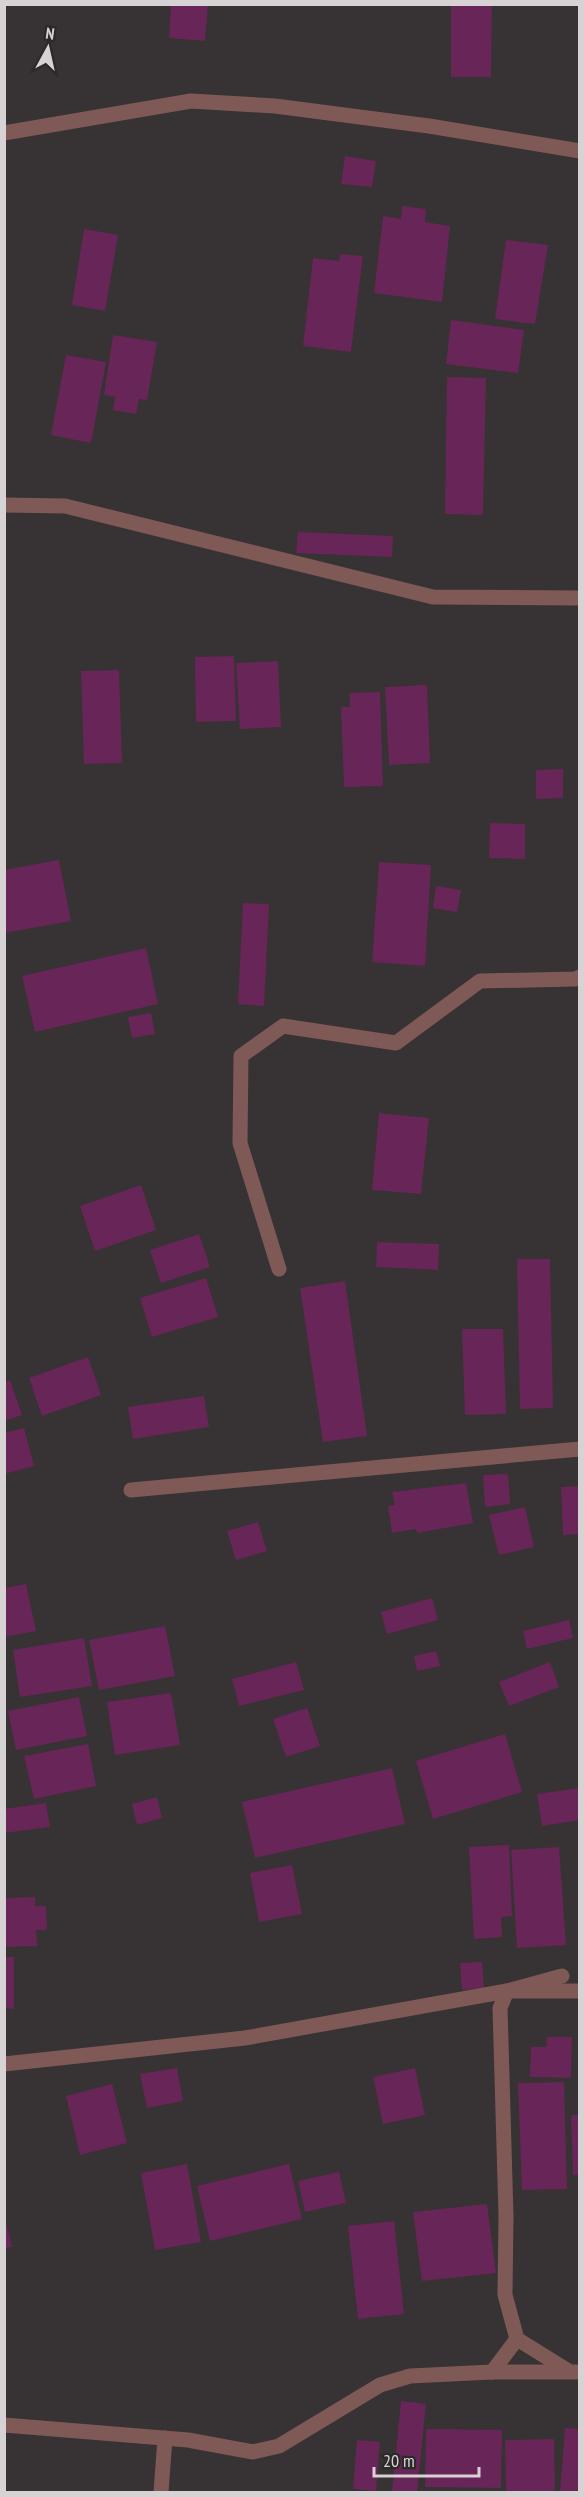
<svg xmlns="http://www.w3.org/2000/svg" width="584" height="2497" font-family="'PT Sans Narrow',sans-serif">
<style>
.building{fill:#682557}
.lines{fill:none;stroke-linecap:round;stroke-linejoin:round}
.street{stroke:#7f5955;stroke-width:15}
</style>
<rect width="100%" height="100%" fill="#373233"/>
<g class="building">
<path d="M171,4H208L205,41L169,38Z"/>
<path d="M451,4H492L491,77H451Z"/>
<path d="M345,156L376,161L372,187L341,184Z"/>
<path d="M402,206L426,209L425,222L450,226L442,302L374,293L383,216L401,219Z"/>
<path d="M84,229L118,235L105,311L72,305Z"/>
<path d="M506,240L548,245L535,324L495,319Z"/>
<path d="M340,254L363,256L351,352L303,346L313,258L339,261Z"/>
<path d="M451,320L524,330L518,373L446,364Z"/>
<path d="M113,335L157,342L147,400L139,399L136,414L113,410L115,397L104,395Z"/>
<path d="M66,355L106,362L91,443L51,435Z"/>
<path d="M447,377L486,378L483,515L445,514Z"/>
<path d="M298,532L393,536L392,557L296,553Z"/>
<path d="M234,656L236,721L196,722L195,657Z"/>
<path d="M278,661L281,727L240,729L236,663Z"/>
<path d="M119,670L122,763L84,764L81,671Z"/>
<path d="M427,685L430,763L389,765L385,687Z"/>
<path d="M380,692L383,786L344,787L341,707H350V693Z"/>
<path d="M563,769V798L536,799V770Z"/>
<path d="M490,823L525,824V859L489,858Z"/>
<path d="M59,860L71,921L4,933V870Z"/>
<path d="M379,862L431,865L425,966L372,962Z"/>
<path d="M436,886L461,890L457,912L433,908Z"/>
<path d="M243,903L269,904L264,1006L238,1004Z"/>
<path d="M146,948L158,1004L35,1032L22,976Z"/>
<path d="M151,1013L155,1034L132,1038L128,1017Z"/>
<path d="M379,1113L429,1118L421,1194L372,1190Z"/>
<path d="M141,1185L156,1230L95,1251L80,1206Z"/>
<path d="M199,1234L210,1267L161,1283L150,1250Z"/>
<path d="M377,1242L439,1244L438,1270L376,1267Z"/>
<path d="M517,1259H550L553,1408L520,1409Z"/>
<path d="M206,1278L218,1317L152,1337L140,1298Z"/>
<path d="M345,1281L367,1436L323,1442L300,1288Z"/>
<path d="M462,1329H503L506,1414L465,1415Z"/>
<path d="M88,1357L101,1395L42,1416L29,1378Z"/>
<path d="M10,1380L22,1415L5,1421V1382Z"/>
<path d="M204,1396L209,1427L133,1439L128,1407Z"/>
<path d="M24,1428L34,1466L4,1474V1433Z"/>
<path d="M508,1474L510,1504L485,1507L483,1475Z"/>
<path d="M466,1483L473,1523L417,1533L416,1529L392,1533L388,1506L395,1505L392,1492Z"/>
<path d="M580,1486V1534L563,1535L561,1487Z"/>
<path d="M525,1507L534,1547L499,1555L489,1515Z"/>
<path d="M258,1522L267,1551L236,1560L227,1531Z"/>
<path d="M26,1584L36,1631L4,1637V1588Z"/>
<path d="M432,1598L438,1620L387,1634L381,1612Z"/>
<path d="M569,1620L573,1638L527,1649L523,1631Z"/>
<path d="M165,1626L175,1676L99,1690L89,1640Z"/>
<path d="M84,1638L92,1686L20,1697L13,1650Z"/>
<path d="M436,1651L440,1666L417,1671L414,1656Z"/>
<path d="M296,1662L304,1690L239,1706L232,1679Z"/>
<path d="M550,1662L559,1687L509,1706L499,1682Z"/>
<path d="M171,1693L180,1745L115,1755L107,1702Z"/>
<path d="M79,1697L87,1736L16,1750L8,1711Z"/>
<path d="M307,1708L320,1746L286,1757L273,1719Z"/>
<path d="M505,1734L522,1792L433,1819L416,1761Z"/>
<path d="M88,1744L96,1786L34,1799L24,1756Z"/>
<path d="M392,1768L405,1824L255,1858L242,1802Z"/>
<path d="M580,1788V1820L542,1826L537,1794Z"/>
<path d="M157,1797L162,1818L137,1825L132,1804Z"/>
<path d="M46,1803L50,1827L4,1833V1809Z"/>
<path d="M509,1845L512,1916L501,1917L502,1937L474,1939L469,1847Z"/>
<path d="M559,1847L566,1945L517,1948L511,1850Z"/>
<path d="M292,1865L302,1914L259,1922L250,1873Z"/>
<path d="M35,1897V1906H46L47,1930H36L37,1946L4,1947V1898Z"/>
<path d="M4,1957H14V2009L4,2008Z"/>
<path d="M482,1962L484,1988L462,1990L460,1963Z"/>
<path d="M547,2037H572L571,2078L530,2077L531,2047H546Z"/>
<path d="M177,2068L183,2101L147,2108L140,2074Z"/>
<path d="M415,2068L425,2115L383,2124L373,2077Z"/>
<path d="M564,2082L567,2189L522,2190L518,2083Z"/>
<path d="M112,2084L127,2143L80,2155L66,2096Z"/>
<path d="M571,2115H580V2175H573Z"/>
<path d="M187,2164L201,2242L155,2250L141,2173Z"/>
<path d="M289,2164L302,2219L210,2241L197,2186Z"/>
<path d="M339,2172L346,2203L305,2212L298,2181Z"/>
<path d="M487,2204L496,2273L422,2281L413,2212Z"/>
<path d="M4,2214L12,2247L4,2248Z"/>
<path d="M394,2221L404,2314L358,2319L348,2226Z"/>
<path d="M401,2401L426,2404L417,2492H392Z"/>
<path d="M565,2428L580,2429V2492H560Z"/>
<path d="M426,2429L502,2430L501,2488L425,2487Z"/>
<path d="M554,2439L555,2492H506L505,2440Z"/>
<path d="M357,2440L380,2442L376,2491L353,2489Z"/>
</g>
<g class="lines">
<g class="street">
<path d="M4,133L191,101L275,106L429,126L580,151"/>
<path d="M4,505L65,506L433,597L580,598"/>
<path d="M279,1269L240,1143L241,1056L283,1026L396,1043L480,981L575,979L580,977"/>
<path d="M131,1490L580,1449"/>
<path d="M562,1976L507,1991L500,2008L506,2216L505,2295L517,2339L567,2370"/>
<path d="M4,2064L245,2038L507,1991H580"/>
<path d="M492,2372L517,2339"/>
<path d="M4,2425L188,2440L253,2452L279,2446L380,2385L410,2376L492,2372H580"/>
<path d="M161,2492L165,2438"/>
</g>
</g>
<rect width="584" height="2497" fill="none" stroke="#d7d3d4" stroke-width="12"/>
<g transform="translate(48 48) rotate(8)" stroke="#2d2829" stroke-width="4.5" paint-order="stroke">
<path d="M0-4.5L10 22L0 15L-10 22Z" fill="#d7d3d4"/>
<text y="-9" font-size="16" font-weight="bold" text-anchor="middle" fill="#d7d3d4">N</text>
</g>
<path d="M374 2467v9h105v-9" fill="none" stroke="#d7d3d4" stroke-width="3"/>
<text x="383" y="2467" font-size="18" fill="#d7d3d4" stroke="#2d2829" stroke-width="4.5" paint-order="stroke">20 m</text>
</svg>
